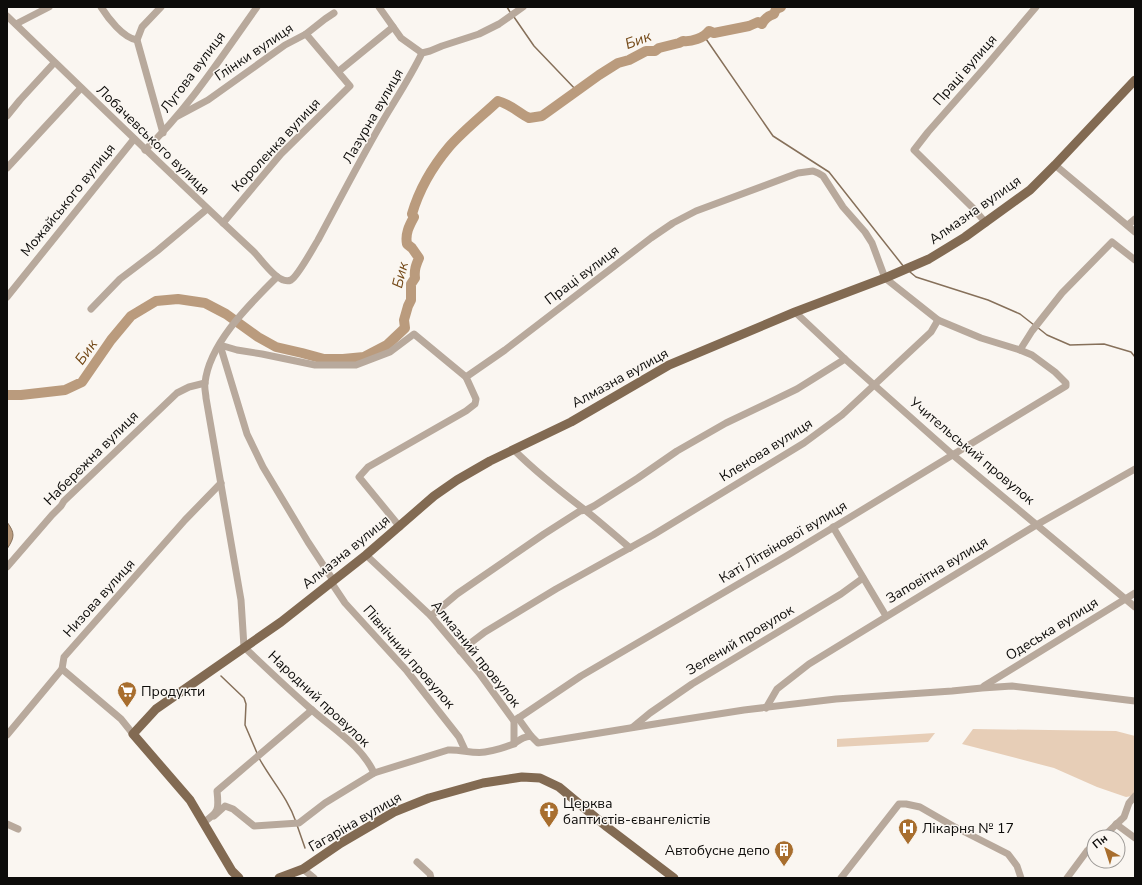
<svg xmlns="http://www.w3.org/2000/svg" width="1142" height="885" font-family="'Nunito Sans',sans-serif">
<style>
.green{fill:#e7ceb7}
.water{fill:#ba9b7d;stroke:#86705a}
.lines{fill:none;stroke-linecap:round;stroke-linejoin:round}
.stream{stroke:#86705a;stroke-width:1.5}
.river{stroke:#ba9b7d;stroke-width:10}
.minor{stroke:#b8a99c;stroke-width:7}
.major{stroke:#826a52;stroke-width:9}
.labels{text-anchor:middle;dominant-baseline:central;stroke-width:3;stroke-linejoin:round;paint-order:stroke}
.street-label{font-size:14px;fill:#0d0c0a;stroke:#faf6f1}
.poi-label{font-size:14px;fill:#0d0c0a;stroke:#faf6f1;text-anchor:start}
.water-label{font-size:15px;font-style:italic;fill:#724715;stroke:#faf6f1}
</style>
<rect width="100%" height="100%" fill="#faf6f1"/>
<g class="green">
<path d="M973,729L1116,731L1135,736V791L1132,796L1126,797L1097,787L1054,768L962,744Z"/>
<path d="M935,733L928,742L837,747V739Z"/>
</g>
<path class="water" d="M7,522C15,533 15,537 7,549Z"/>
<g class="lines">
<g class="stream">
<path d="M507,7L510,12"/>
<path d="M514,17L534,46L577,91"/>
<path d="M704,36L773,136L829,172L904,267"/>
<path d="M910,272L916,277L988,300L1020,314L1034,325"/>
<path d="M1037,327L1047,335L1070,345L1104,344L1131,352L1135,357"/>
<path d="M221,676L244,698L246,704L245,725L257,753"/>
<path d="M259,758C271,780 288,798 296,822"/>
<path d="M297,825L305,848"/>
</g>
<path class="river" d="M7,395H21L65,390L82,382L111,340L131,316L156,301L178,299L205,303L226,314L258,337L276,347L302,353L324,359H343L364,357L387,345L405,328L404,320L408,306L411,300V284L415,278C414,270 416,265 419,258L412,248L407,244C405,234 409,226 414,217L412,214C419,190 433,166 449,147C463,131 482,116 498,101C510,104 519,113 529,118L542,116L599,75L618,63L629,60L646,51H655L659,48L679,43L683,41C691,42 704,38 709,31L714,33L749,26L758,22L762,24C764,19 768,16 774,14L776,9L781,7"/>
<g class="minor">
<path d="M101,7C108,18 123,38 137,40"/>
<path d="M161,7L142,27L137,40L163,133"/>
<path d="M379,7L401,38L422,53"/>
<path d="M7,16C89,95 170,174 254,252C261,259 279,286 291,280C298,276 313,248 318,240C339,201 359,162 381,124C395,100 410,78 422,53L430,51L442,46L479,34L499,24L523,7"/>
<path d="M16,24L49,7"/>
<path d="M306,34L325,19L334,13"/>
<path d="M339,71L393,27"/>
<path d="M7,116L20,100L54,63"/>
<path d="M178,116L208,100L285,45L306,34L350,86L281,154L223,223"/>
<path d="M145,150C189,108 222,56 257,7"/>
<path d="M1055,165L1135,232"/>
<path d="M7,168L81,88"/>
<path d="M986,223L973,208L914,150L928,132L987,65L1036,7"/>
<path d="M1128,225L1135,219"/>
<path d="M277,277C250,304 209,343 205,383C204,388 206,394 206,398L241,600L244,647C266,668 288,689 312,710C333,729 362,746 374,773"/>
<path d="M7,297L134,139"/>
<path d="M91,309L120,279L157,251L207,209"/>
<path d="M795,312L845,359L953,455L1135,607"/>
<path d="M220,345L237,350L262,354L315,365H356L390,352L414,334L466,377"/>
<path d="M220,345L247,434L263,467L308,542L333,580"/>
<path d="M1020,350L1032,331L1062,293L1112,242L1135,260"/>
<path d="M514,450C537,473 560,491 585,510C600,522 615,535 630,548"/>
<path d="M400,527L359,477L368,467L466,411L475,404L476,399L466,377L505,350L651,238L673,223L696,211L798,173L813,171L818,173L823,176L843,207L865,232L872,243L885,278L938,320"/>
<path d="M833,527L886,616"/>
<path d="M366,555L431,616L479,673L514,721V744"/>
<path d="M7,567L52,515L61,506L64,501L177,393L189,387L205,383"/>
<path d="M331,582L345,603L407,671L459,737L465,750"/>
<path d="M431,616L457,594L544,534L580,511L586,510L594,506L638,478L677,451L726,423L797,389L845,359"/>
<path d="M460,651L485,632L556,589L653,535L804,443L842,415L931,332L938,320L981,338L1020,350L1032,355L1055,372L1066,383V386L788,555L581,676L514,721"/>
<path d="M62,669L121,719L133,734"/>
<path d="M984,686L1135,593"/>
<path d="M766,708L777,689L809,664L1038,524L1135,469"/>
<path d="M518,718L531,736"/>
<path d="M633,727L650,713L692,684L841,594L863,578"/>
<path d="M7,735L62,669L64,657L185,520L221,483"/>
<path d="M214,816L225,806L233,809L254,826L299,823L325,803L374,773L448,750C460,749 473,754 485,752C492,751 508,747 515,743C521,739 523,737 531,736L538,743L661,723L744,710L836,699L952,691L982,688L1012,686L1135,701"/>
<path d="M204,822C219,812 219,809 217,791L312,710"/>
<path d="M7,824L18,829"/>
<path d="M1116,824L1135,838"/>
<path d="M1103,837L1124,817L1129,803L1135,796"/>
<path d="M417,862L430,874L431,878"/>
<path d="M303,869L314,878"/>
<path d="M841,878L899,804H906L920,807L953,826L1008,854L1017,866L1021,878"/>
<path d="M1067,878L1087,851L1094,845"/>
</g>
<g class="major">
<path d="M239,878L232,871L190,800L133,734L156,709L281,622L366,555L434,496L457,480L490,461L571,422L669,365L795,312L885,278L929,259L965,237L1030,190L1055,165L1135,80"/>
<path d="M279,878L303,869L341,843L394,812L429,798L483,783L522,777L540,778L559,787L607,827L674,878"/>
</g>
</g>
<defs>
<symbol id="supermarket-pin" viewBox="-11 -11 22 30"><path d="M0 17L-7.5 6A9.5 9.5 0 1 1 7.5 6Z" fill="#a86e2e" stroke="#faf6f1"/><path d="M-6-5.5h2.5l.6 2H6L4.5 2H-2.5L-4.4-4H-6ZM-1.5 3.2a1.3 1.3 0 1 0 .1 0ZM3 3.2a1.3 1.3 0 1 0 .1 0Z" fill="#fff"/></symbol>
<symbol id="church-pin" viewBox="-11 -11 22 30"><path d="M0 17L-7.5 6A9.5 9.5 0 1 1 7.5 6Z" fill="#a86e2e" stroke="#faf6f1"/><path d="M-1.2-6h2.4v3.5h3.3v2.4h-3.3V6h-2.4V-.1h-3.3v-2.4h3.3Z" fill="#fff"/></symbol>
<symbol id="hospital-pin" viewBox="-11 -11 22 30"><path d="M0 17L-7.5 6A9.5 9.5 0 1 1 7.5 6Z" fill="#a86e2e" stroke="#faf6f1"/><path d="M-5-5h3v3.5h4V-5h3V5h-3V1.5h-4V5h-3Z" fill="#fff"/></symbol>
<symbol id="building-pin" viewBox="-11 -11 22 30"><path d="M0 17L-7.5 6A9.5 9.5 0 1 1 7.5 6Z" fill="#a86e2e" stroke="#faf6f1"/><path d="M-4-6H4V6H1V3H-1V6H-4ZM-2.5-4.3h1.7v1.8h-1.7ZM.8-4.3h1.7v1.8H.8ZM-2.5-1h1.7V.8h-1.7ZM.8-1h1.7V.8H.8Z" fill="#fff"/></symbol>
</defs>
<g fill-rule="evenodd">
<use href="#supermarket-pin" x="116" y="680" width="22" height="30"/>
<use href="#church-pin" x="538" y="800" width="22" height="30"/>
<use href="#hospital-pin" x="897" y="817" width="22" height="30"/>
<use href="#building-pin" x="773" y="839" width="22" height="30"/>
</g>
<g class="labels">
<g class="street-label">
<text transform="translate(254 52) rotate(-34)">Глінки вулиця</text>
<text transform="translate(965 70) rotate(-49)">Праці вулиця</text>
<text transform="translate(193 72) rotate(-53)">Лугова вулиця</text>
<text transform="translate(373 116) rotate(-60)">Лазурна вулиця</text>
<text transform="translate(153 140) rotate(44)">Лобачевського вулиця</text>
<text transform="translate(276 145) rotate(-47)">Короленка вулиця</text>
<text transform="translate(68 200) rotate(-51)">Можайського вулиця</text>
<text transform="translate(975 210) rotate(-35)">Алмазна вулиця</text>
<text transform="translate(582 275) rotate(-37)">Праці вулиця</text>
<text transform="translate(620 378) rotate(-29)">Алмазна вулиця</text>
<text transform="translate(766 450) rotate(-32)">Кленова вулиця</text>
<text transform="translate(972 451) rotate(40)">Учительський провулок</text>
<text transform="translate(91 458) rotate(-45)">Набережна вулиця</text>
<text transform="translate(783 542) rotate(-31)">Каті Літвінової вулиця</text>
<text transform="translate(346 552) rotate(-39)">Алмазна вулиця</text>
<text transform="translate(937 570) rotate(-31)">Заповітна вулиця</text>
<text transform="translate(99 598) rotate(-48)">Низова вулиця</text>
<text transform="translate(1052 629) rotate(-32)">Одеська вулиця</text>
<text transform="translate(740 640) rotate(-31)">Зелений провулок</text>
<text transform="translate(476 654) rotate(51)">Алмазний провулок</text>
<text transform="translate(409 657) rotate(49)">Північний провулок</text>
<text transform="translate(319 699) rotate(43)">Народний провулок</text>
<text transform="translate(355 822) rotate(-30)">Гагаріна вулиця</text>
</g>
<g class="poi-label">
<text x="141" y="691">Продукти</text>
<text x="563" y="803">Церква<tspan x="563" dy="16">баптистів-євангелістів</tspan></text>
<text x="922" y="828">Лікарня № 17</text>
<text x="770" y="850" text-anchor="end">Автобусне депо</text>
</g>
<g class="water-label">
<text transform="translate(638 40) rotate(-20)">Бик</text>
<text transform="translate(400 275) rotate(-76)">Бик</text>
<text transform="translate(86 352) rotate(-54)">Бик</text>
</g>
</g>
<rect width="1142" height="885" fill="none" stroke="#0d0c0a" stroke-width="16"/>
<g transform="translate(1106 849) rotate(321)"><circle r="19" fill="#faf6f1" stroke="#9b9895"/>
<path d="M0-3L7 15L0 10L-7 15Z" fill="#a86e2e"/>
<text y="-6" font-size="11" font-weight="bold" text-anchor="middle" fill="#0d0c0a">Пн</text>
</g>
</svg>
